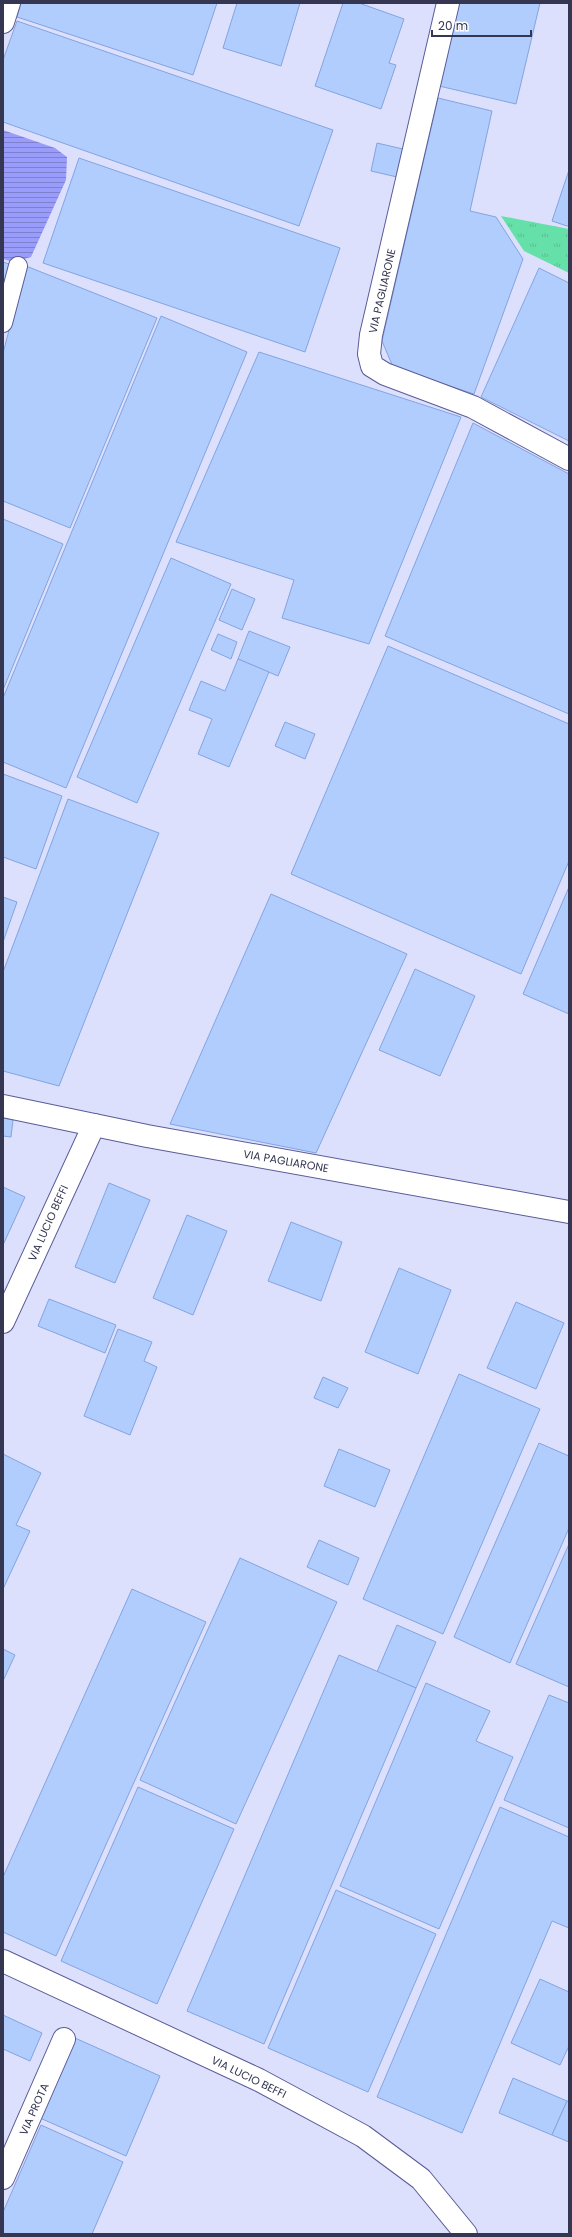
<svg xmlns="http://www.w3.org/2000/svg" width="572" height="2237" font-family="Poppins,sans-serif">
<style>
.grass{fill:url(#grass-tufts)}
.water{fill:url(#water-rules)}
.building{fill:#b1cdfe;stroke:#83a4df}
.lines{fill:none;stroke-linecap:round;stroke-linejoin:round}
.lane-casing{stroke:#5a5c98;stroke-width:20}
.street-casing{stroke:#5a5c98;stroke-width:24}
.lane{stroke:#fff;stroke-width:18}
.street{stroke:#fff;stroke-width:22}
.labels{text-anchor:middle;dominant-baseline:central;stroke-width:3.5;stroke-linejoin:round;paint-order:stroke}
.street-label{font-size:11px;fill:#353752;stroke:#fff}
</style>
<defs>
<pattern id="grass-tufts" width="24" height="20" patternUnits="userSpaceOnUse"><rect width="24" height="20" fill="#65e0a8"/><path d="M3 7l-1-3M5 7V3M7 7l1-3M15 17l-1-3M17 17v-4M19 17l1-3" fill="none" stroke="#58c193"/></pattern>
<pattern id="water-rules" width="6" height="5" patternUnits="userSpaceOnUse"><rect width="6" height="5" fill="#999cfa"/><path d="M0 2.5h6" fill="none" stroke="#7e80cd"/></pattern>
</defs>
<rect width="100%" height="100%" fill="#dde0fc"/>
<path class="grass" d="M501,216L569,229V273L524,251Z"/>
<path class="water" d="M3,130L55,148L67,157L66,180L31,257L13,262L3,259Z"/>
<g class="building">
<path d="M21,3H217L193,75L17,17Z"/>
<path d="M237,3H300L281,66L223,48Z"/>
<path d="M343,3H359L404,19L389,63L396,65L381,109L315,86Z"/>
<path d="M459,3H540L516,104L439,86Z"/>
<path d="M17,21L333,130L299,226L3,122V60Z"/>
<path d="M438,98L492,111L470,211L496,217L523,259L474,394L393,367L382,341Z"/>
<path d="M377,143L403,149L397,177L371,171Z"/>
<path d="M79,158L340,248L305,352L43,263Z"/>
<path d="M569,170V226H567L552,221Z"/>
<path d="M3,262L12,265L3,300Z"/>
<path d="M26,266L157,318L70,528L3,501V353Z"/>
<path d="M539,268L569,283V441L481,397Z"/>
<path d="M161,316L247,352L66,788L3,762V698Z"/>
<path d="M259,352L461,417L369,644L282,618L294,580L176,542Z"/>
<path d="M473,423L569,474V714L385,636Z"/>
<path d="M3,519L63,544L3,690Z"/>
<path d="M171,558L231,584L137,803L77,777Z"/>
<path d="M232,589L255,599L242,630L219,620Z"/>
<path d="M249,631L290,647L278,676L238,659Z"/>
<path d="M218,634L237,642L231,659L211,650Z"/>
<path d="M388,646L569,724V861L521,974L291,874Z"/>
<path d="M238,659L269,672L229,767L198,754L212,719L189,710L201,681L225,691Z"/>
<path d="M285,722L315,734L305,759L275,746Z"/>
<path d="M3,774L62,796L36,869L3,857Z"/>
<path d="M68,799L159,833L59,1086L3,1071V972Z"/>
<path d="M569,887V1014L523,994Z"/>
<path d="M271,894L407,954L316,1153L170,1124Z"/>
<path d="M3,897L17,902L3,942Z"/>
<path d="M415,969L475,996L440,1076L379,1050Z"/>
<path d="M3,1118L13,1120L11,1137L3,1136Z"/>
<path d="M109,1183L150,1200L115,1283L75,1267Z"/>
<path d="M3,1187L25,1197L3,1245Z"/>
<path d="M187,1215L227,1231L193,1315L153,1298Z"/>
<path d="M291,1222L342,1242L321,1301L268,1281Z"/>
<path d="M399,1268L451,1290L418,1374L365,1352Z"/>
<path d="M49,1299L116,1325L105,1353L38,1326Z"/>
<path d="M516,1302L564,1323L536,1389L487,1368Z"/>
<path d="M118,1329L152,1342L144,1361L157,1367L130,1435L84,1416Z"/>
<path d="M459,1374L540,1409L443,1634L363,1599Z"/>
<path d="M323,1377L348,1388L338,1408L314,1398Z"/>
<path d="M539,1443L569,1456V1528L510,1663L454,1637Z"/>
<path d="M339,1449L390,1470L375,1507L324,1486Z"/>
<path d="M3,1454L41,1473L16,1525L30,1531L3,1589Z"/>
<path d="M319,1540L359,1558L348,1585L307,1567Z"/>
<path d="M569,1544V1687L516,1664Z"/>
<path d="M240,1558L337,1602L236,1824L140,1780Z"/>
<path d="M132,1589L206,1622L56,1956L3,1932V1877Z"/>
<path d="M397,1625L436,1642L416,1688L377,1672Z"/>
<path d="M3,1649L15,1655L3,1681Z"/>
<path d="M339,1655L416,1688L264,2044L187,2011Z"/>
<path d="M426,1683L490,1711L476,1741L513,1757L439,1929L340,1886Z"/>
<path d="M549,1695L569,1703V1828L504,1800Z"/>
<path d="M138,1787L234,1829L157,2004L61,1961Z"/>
<path d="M500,1807L569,1837V1928L552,1921L462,2133L377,2097Z"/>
<path d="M336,1890L436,1934L368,2092L268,2048Z"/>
<path d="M540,1979L569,1992V2046L560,2065L511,2043Z"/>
<path d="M3,2015L42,2033L30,2061L3,2049Z"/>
<path d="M75,2038L160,2076L126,2156L40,2118Z"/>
<path d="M513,2078L567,2101L552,2135L499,2113Z"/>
<path d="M567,2101H569V2142L552,2135Z"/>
<path d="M41,2125L123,2162L92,2234H3V2212Z"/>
</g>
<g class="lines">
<defs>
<path id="lane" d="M3,323L18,266"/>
<g id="street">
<path d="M448,3L371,335L369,354L372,366L385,374L473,407L569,459"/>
<path d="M3,22L9,3"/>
<path d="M3,1106L147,1136L569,1212"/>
<path d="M3,1322L94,1125"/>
<path d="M3,1961L259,2080L363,2136L421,2179L466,2234"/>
<path d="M3,2178L64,2039"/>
</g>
</defs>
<use href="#lane" class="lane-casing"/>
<use href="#street" class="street-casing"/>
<use href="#lane" class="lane"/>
<use href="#street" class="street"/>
</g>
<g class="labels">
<g class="street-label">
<text transform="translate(382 291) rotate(-77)">VIA PAGLIARONE</text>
<text transform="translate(286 1161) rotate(10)">VIA PAGLIARONE</text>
<text transform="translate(48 1223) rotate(-66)">VIA LUCIO BEFFI</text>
<text transform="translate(249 2077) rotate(26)">VIA LUCIO BEFFI</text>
<text transform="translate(34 2109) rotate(-66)">VIA PROTA</text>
</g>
</g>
<rect width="572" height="2237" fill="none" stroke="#353752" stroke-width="8"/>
<path d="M432 30v6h99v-6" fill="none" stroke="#353752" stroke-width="2"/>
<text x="438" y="30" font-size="12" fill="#353752" stroke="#ffffff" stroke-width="3" paint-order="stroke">20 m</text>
</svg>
